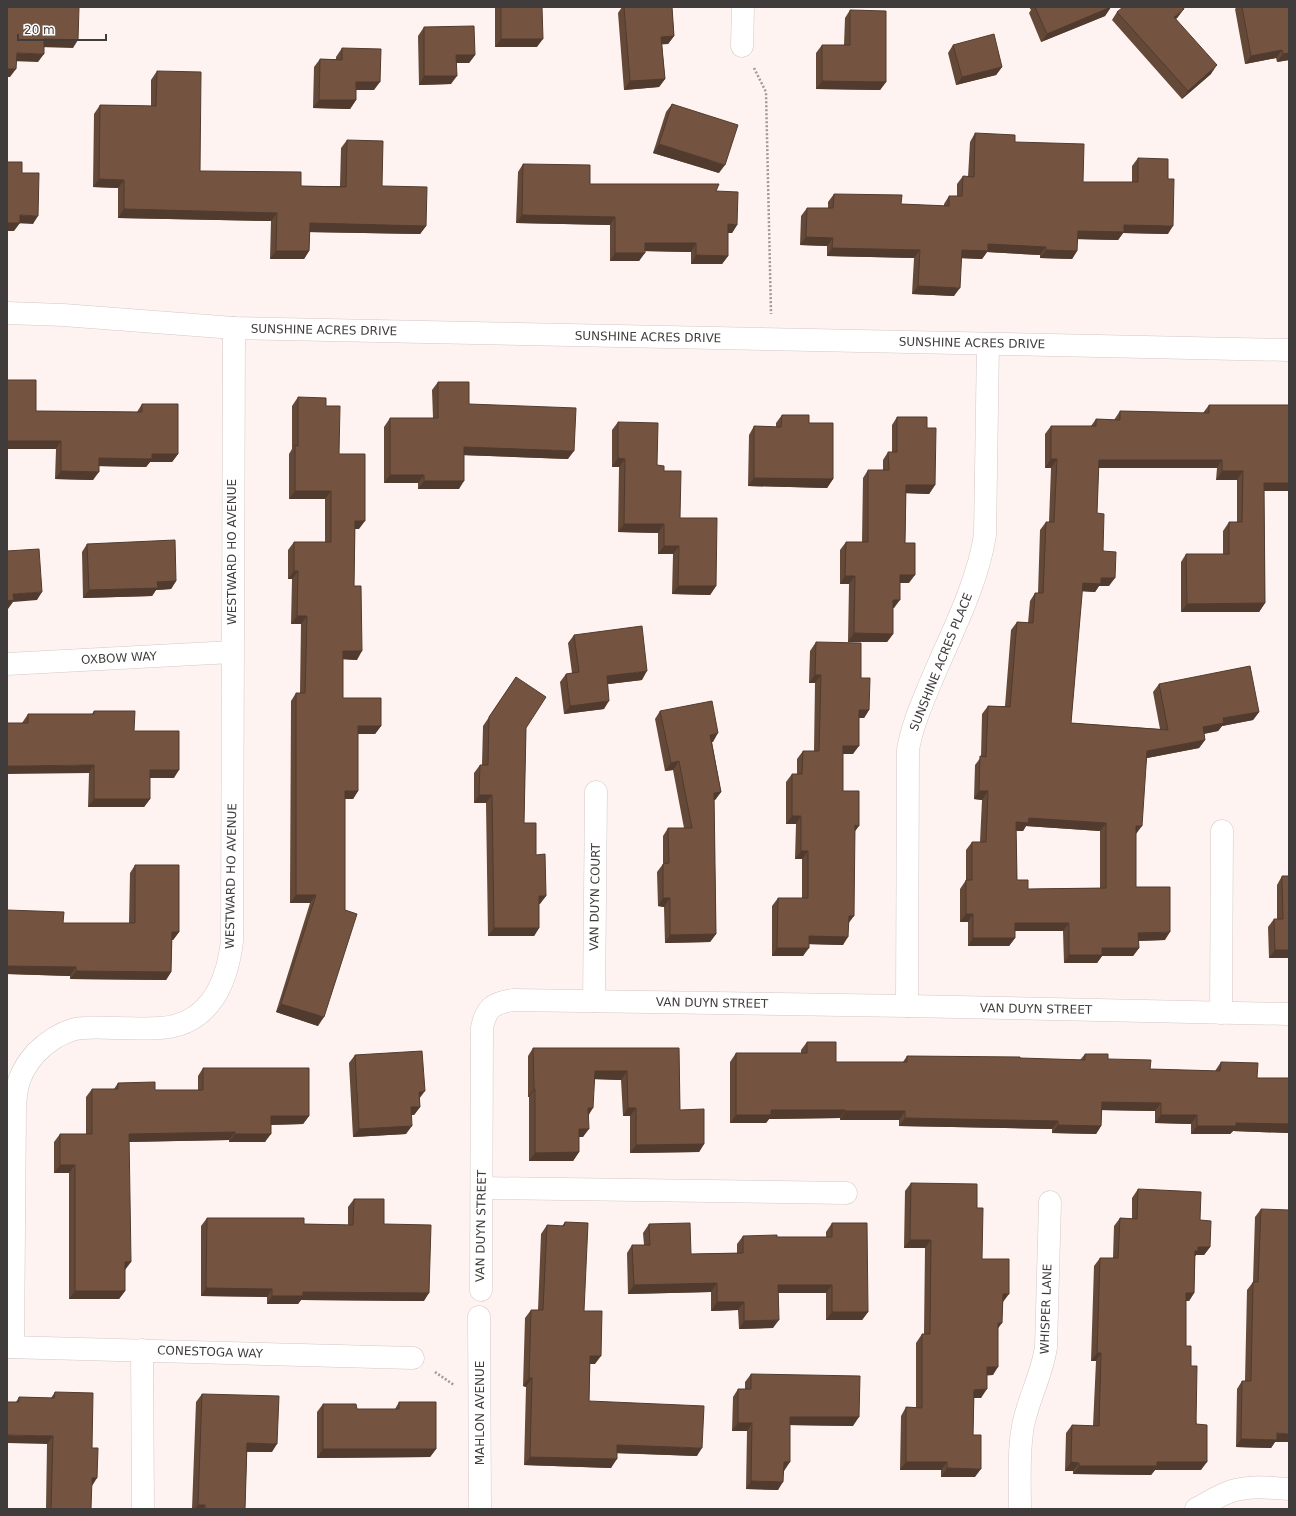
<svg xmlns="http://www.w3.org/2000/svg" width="1296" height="1516" font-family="'DejaVu Sans',sans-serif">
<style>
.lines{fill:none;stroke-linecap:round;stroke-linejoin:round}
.minor-casing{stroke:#d3c8c7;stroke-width:23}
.path{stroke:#a09997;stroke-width:2.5;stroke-dasharray:2 2;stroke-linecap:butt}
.minor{stroke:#fff;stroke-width:22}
.wall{fill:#644838;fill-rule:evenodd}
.shaded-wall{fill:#513b2e}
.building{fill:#745441;stroke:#513b2e;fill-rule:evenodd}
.labels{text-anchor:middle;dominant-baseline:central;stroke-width:4;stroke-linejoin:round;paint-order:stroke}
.street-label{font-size:12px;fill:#403c3b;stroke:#fff}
</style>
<rect width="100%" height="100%" fill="#fef3f1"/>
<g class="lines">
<defs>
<g id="minor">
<path d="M742,46L743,7"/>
<path d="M7,313L63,315L234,328L1289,350"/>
<path d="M7,664L232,652"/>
<path d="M594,1001L596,792"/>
<path d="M907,1006L908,750C912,726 921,706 930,684C950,636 977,586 985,535L988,344"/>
<path d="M1221,1013L1222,831"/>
<path d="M482,1188L846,1193"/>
<path d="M481,1290L482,1028C486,1008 493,1003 513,1000L907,1006L1289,1014"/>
<path d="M479,1317L480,1509"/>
<path d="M7,1347L413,1358"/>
<path d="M13,1347L15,1108C16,1085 20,1071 36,1053C46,1043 58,1034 72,1030C86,1026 102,1028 117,1028C131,1028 146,1029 160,1028C209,1025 227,984 232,941L234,328"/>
<path d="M142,1350L143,1509"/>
<path d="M1020,1509C1020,1482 1018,1453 1023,1426C1028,1399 1042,1375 1046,1347L1050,1202"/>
<path d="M1196,1509C1208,1503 1219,1495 1232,1491C1250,1485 1271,1488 1289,1489"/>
</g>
</defs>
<use href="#minor" class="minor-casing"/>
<g class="path">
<path d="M754,68L766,92L771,314"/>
<path d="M435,1372L454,1385"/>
</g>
<use href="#minor" class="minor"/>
</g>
<g class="wall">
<path d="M495,7H501L537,47H495Z"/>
<path d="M622,7H672L674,36L668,44H662L665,79L659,87L624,90L618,13Z"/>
<path d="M1029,7H1111L1105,16L1041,42L1029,13L1031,10Z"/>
<path d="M1237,7H1289V60L1277,62L1276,58L1245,64L1235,9Z"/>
<path d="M850,10L886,82L880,90L816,89V53L822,45H844L845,18Z"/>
<path d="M1117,12L1178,17L1176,19L1211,74L1182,99L1112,20Z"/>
<path d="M424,27L475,55L469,63H457L451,84L419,85L418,36Z"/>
<path d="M953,45L1002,67L996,75L956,85L948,53Z"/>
<path d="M342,48L374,90H356V100L350,109L313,108L314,67L320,59H336V57Z"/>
<path d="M157,71L200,171L301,186H340L341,148L347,140L382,186L426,226L420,234L310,232L309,251L304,259H270L271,221L118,218V188L93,187L94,114L100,105L151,106V80Z"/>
<path d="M672,104L719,173L653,153L666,112Z"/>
<path d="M975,133L1015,142L1083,182H1132V166L1138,158L1168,234L1123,233L1118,240L1077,239V251L1072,259L1040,258V255L987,252L982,259L962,258L954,296L912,294L914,258L827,256V246L800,245L801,216L807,208H828V202L834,194L901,204L944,206V204L949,196H957V184L963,176L968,177L970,142Z"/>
<path d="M523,164L590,184L716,191L737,225L732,233H728V256L722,264H691V252L645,251L639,261H610V225L516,223L518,172Z"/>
<path d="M7,380L36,411L137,412L142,404L178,454L172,462H150L146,467L99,466L93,480L55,479L56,449H7Z"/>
<path d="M438,382L469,404L568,459L464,455L459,489H418V483H384V427L390,418H433L432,390Z"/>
<path d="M298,397L326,406L339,454L359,529H355L354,586L357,660L343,659V698L381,726L375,734H358V791L353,799H345L318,1026L276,1012L310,903H290L291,701L296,693H300L301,624H291L292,579H288V550L294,542H325V499H289V454L292,449V406Z"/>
<path d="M1209,405L1264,491L1265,603L1259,612H1181V562L1186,554H1223V531L1229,522H1237V480H1216L1217,468H1098L1097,513L1109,586H1099L1095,592L1082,591L1071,723L1160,729L1153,692L1159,684L1259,712L1253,720L1222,726L1218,731L1204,734L1205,740L1199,748L1147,758L1136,834V887L1165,940L1138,941L1139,948L1133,956H1102L1097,963H1064L1063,931H1015V938L1009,946H968V922H960V889L966,880V850L972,842H980L982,800L974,799L975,765L981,757L982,714L988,706H1005L1011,630L1017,622L1028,623L1030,601L1035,593H1038L1040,530L1046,522H1049L1051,468H1045V434L1051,426H1091L1096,419L1114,420L1120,411L1203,413ZM1026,826L1100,831V888L1028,889L1017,880L1016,831H1023Z"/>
<path d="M782,415L809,423L833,479L827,488L748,486L749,435L754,426L776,427V423Z"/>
<path d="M897,417L927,428L935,485L929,494L906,493L905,543L909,583H900L894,608H893V634L887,642H848L849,584H840V550L846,542H862L863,478L868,470H883V460L888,452H892V425Z"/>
<path d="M618,422L657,465L664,471L680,518L716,586L710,595L672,594L673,554H658V533L618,532L619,467H612V430Z"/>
<path d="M87,544L176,581L171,589L156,590L152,596L83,598L82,552Z"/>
<path d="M574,635L642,680L608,684L604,709L564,714L560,682L566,674L572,673L568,643Z"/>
<path d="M816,642L861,678L869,710L864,718H859L853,754H843V791L855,831L849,923L843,945L809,944L803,956H772V906L778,898H802V859H795L796,824H786V782L792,774H797V759L803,751H814L815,683H809L810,651Z"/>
<path d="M516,677L526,728L524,823L536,855L546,896L539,904V928L534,936H488L486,803H474V773L480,765H482L483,726Z"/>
<path d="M94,711L134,731L174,778H150V799L144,807H88L89,773L22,723L28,714H92Z"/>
<path d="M660,711L713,742H712L721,792L715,800H714L716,934L710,942L665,943L664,907L658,906L657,872L663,864V836L668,828H684L673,770L665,771L655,719Z"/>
<path d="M135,865L179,932L173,940H172L171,972L166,980L70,979V976L7,974V910L63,923H129L130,873Z"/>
<path d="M1282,876L1289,958H1269L1268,927L1274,919H1277V885Z"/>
<path d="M807,1042L836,1062H903L907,1056L1080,1060L1085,1054L1150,1069L1215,1071L1221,1062L1257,1078H1289V1133L1233,1131L1230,1134H1191V1124L1155,1123V1111L1102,1110L1101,1126L1096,1134L1052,1133V1129L899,1126V1120H840V1118L769,1119L766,1123H730V1062L736,1053H801V1050Z"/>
<path d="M533,1048H679L680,1110L704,1144L699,1152L630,1153V1116H623L621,1080L595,1079L589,1115L583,1137H579V1152L573,1161H529V1097H528V1056Z"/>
<path d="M355,1055L419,1099L420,1107L414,1115H411L406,1134L353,1137L349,1063Z"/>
<path d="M203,1068L309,1116L303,1124L271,1125L265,1142H229V1140L129,1142L125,1270V1291L119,1299H69V1173H54V1142L60,1134H86V1097L92,1089H114L118,1083L155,1090H198V1076Z"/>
<path d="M911,1183L977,1208L982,1259L1003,1302L998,1329L993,1375H987L981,1398H974L973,1435L975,1477H941V1470H900L901,1416L906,1407L916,1408V1343L922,1334H924L925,1248H904L905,1191Z"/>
<path d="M1138,1189L1200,1220L1210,1247L1204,1255H1196L1195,1256L1194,1293L1189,1301H1186V1346L1191,1366L1201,1470H1155L1151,1475L1073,1474V1471H1065L1066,1433L1072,1425L1093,1426L1096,1361H1091L1094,1266L1100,1258H1113L1114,1226L1120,1218L1132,1219V1198Z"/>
<path d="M354,1199L384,1224L424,1301L301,1300L298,1304H267V1297L201,1296V1226L207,1218L304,1224L348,1225V1207Z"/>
<path d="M1261,1209L1275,1442L1271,1448L1236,1447L1237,1389L1242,1381H1245L1247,1290L1253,1282L1255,1217Z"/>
<path d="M565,1222L595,1364H590L589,1401L697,1456L617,1453L611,1468L524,1465L526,1387L523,1386L525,1318L531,1310H538L541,1234L547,1225L562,1226Z"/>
<path d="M832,1223L868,1312L862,1320H826V1293H778L773,1328L739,1329L738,1310L711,1311V1292L628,1294L627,1253L632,1245H644L643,1233L649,1224L691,1254L737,1253V1244L743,1236L777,1237H826V1232Z"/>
<path d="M751,1374L853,1426L790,1425L784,1471L778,1490L746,1489L747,1431H732L733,1397L738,1389H745V1382Z"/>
<path d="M55,1392L91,1486V1509H46L47,1444L16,1402L19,1397L51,1398Z"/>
<path d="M202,1394L272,1452H247L245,1509H192L196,1402Z"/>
<path d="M399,1402L436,1449L430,1457L317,1458V1412L323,1404L357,1409H395Z"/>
</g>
<g class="shaded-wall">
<path d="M1111,7L1105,16L1041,42L1047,34Z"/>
<path d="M1184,9L1178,17L1168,25L1174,17Z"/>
<path d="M674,36L668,44L655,45L661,37Z"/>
<path d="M44,39L78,40L73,48L39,47Z"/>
<path d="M501,39H543L537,47H495Z"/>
<path d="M1282,50L1276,58L1245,64L1251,56Z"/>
<path d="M17,53L44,54L38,62L11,61Z"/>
<path d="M1289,53V60L1277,62L1283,54Z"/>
<path d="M456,55H475L469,63H451Z"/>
<path d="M1217,65L1211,74L1182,99L1188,91Z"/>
<path d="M1002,67L996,75L956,85L962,77Z"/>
<path d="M7,69H16L10,77H7Z"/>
<path d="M424,76H457L451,84L419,85Z"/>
<path d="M665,79L659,87L624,90L630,81Z"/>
<path d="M822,81L886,82L880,90L816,89Z"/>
<path d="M356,82H380L374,90H350Z"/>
<path d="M319,100H356L350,109L313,108Z"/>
<path d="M659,144L725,165L719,173L653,153Z"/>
<path d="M99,179L124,180L118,188L93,187Z"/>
<path d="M124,209L277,213L271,221L118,218Z"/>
<path d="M20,215L38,216L33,224L14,223Z"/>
<path d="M522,215L615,217L610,225L516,223Z"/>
<path d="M7,223H20L14,231H7Z"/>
<path d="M310,223L426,226L420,234L304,232Z"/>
<path d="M728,224L737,225L732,233H722Z"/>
<path d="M1124,225L1173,226L1168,234L1123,233L1118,240L1072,239L1078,231Z"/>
<path d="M806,237L833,238L827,246L800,245Z"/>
<path d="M645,243H696L691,252L639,251Z"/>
<path d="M988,244L1046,247L1040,255L987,252L982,259L956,258L962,250Z"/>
<path d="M832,248L920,250L914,258L827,256Z"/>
<path d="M1046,250L1077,251L1072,259L1040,258Z"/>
<path d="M276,251H309L304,259H270Z"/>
<path d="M615,253H645L639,261H610Z"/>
<path d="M696,255L728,256L722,264H691Z"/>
<path d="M918,286L960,288L954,296L912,294Z"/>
<path d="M7,441H61L56,449H7Z"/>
<path d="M464,447L574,451L568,459L459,455Z"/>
<path d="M152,454H178L172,462H150L146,467L93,466L99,458Z"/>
<path d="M618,458L625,459L619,467H612Z"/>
<path d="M1051,459H1057L1051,468H1045Z"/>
<path d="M1099,460H1222L1217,468H1093Z"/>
<path d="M61,471L99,472L93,480L55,479Z"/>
<path d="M1222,471H1243L1237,480H1216Z"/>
<path d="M390,475H424L418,483H384Z"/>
<path d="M754,478L833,479L827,488L748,486Z"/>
<path d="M424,481H464L459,489H418Z"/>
<path d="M1264,483H1289V491H1258Z"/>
<path d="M906,485H935L929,494L900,493Z"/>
<path d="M295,491H331L325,499H289Z"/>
<path d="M355,521H365L359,529H349Z"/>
<path d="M624,524H664L658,533L618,532Z"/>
<path d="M664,546H679L673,554H658Z"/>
<path d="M294,571H298L292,579H288Z"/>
<path d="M900,575H915L909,583H895Z"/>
<path d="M845,576H855L849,584H840Z"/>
<path d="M1101,578H1115L1109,586H1099L1095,592L1077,591L1083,583Z"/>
<path d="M176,581L171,589L156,590L152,596L83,598L89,590L157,582Z"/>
<path d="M678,586H716L710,595L672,594Z"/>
<path d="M42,592L37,600L13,602L8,609H7V601L13,594Z"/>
<path d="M893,600H900L894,608H887Z"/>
<path d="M1265,603L1259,612H1181L1187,604Z"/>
<path d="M297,616H307L301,624H291Z"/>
<path d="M854,633L893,634L887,642H848Z"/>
<path d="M343,651H362L357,660L338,659Z"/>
<path d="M647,671L642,680L601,685L607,676Z"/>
<path d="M815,675H821L815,683H809Z"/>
<path d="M609,701L604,709L564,714L570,706Z"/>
<path d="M859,710H869L864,718H853Z"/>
<path d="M1259,712L1253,720L1222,726L1218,731L1197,735L1203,727L1223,718Z"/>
<path d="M358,726H381L375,734H352Z"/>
<path d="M718,733L713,742L705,743L710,735Z"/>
<path d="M1205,740L1199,748L1142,759L1147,751Z"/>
<path d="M843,746H859L853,754H837Z"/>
<path d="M679,761L673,770L665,771L671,763Z"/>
<path d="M94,765L89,773L7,774V766Z"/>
<path d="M150,770H179L174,778H144Z"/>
<path d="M345,791H358L353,799H339Z"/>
<path d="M979,791H988L982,800L974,799Z"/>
<path d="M721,792L715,800L708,801L714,793Z"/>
<path d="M479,795H492L486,803H474Z"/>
<path d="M94,799H150L144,807H88Z"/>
<path d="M792,816H801L796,824H786Z"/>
<path d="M1029,818L1106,823L1100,831L1026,826L1023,831L1010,830L1016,822Z"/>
<path d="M855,825L859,826L853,834Z"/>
<path d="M1136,826H1142L1136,834Z"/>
<path d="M801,851H808L802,859H795Z"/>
<path d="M296,895H316L310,903H290Z"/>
<path d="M539,896H546L540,904H534Z"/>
<path d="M663,898H670L664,907L658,906Z"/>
<path d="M966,914H973L968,922H960Z"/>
<path d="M849,916H854L848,924Z"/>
<path d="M1015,923H1069L1063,931H1009Z"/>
<path d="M494,928H539L534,936H488Z"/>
<path d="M172,932H179L173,940H166Z"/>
<path d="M1170,932L1165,940L1133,941L1138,933Z"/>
<path d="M716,934L710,942L665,943L670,935Z"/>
<path d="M809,936L848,937L843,945L803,944Z"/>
<path d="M973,938H1015L1009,946H968Z"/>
<path d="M777,948H809L803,956H772Z"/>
<path d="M1102,948H1139L1133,956H1102L1097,963H1064L1069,955Z"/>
<path d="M1275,950H1289V958H1269Z"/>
<path d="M7,966L76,967L70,976L7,974Z"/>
<path d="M76,971L171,972L166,980L70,979Z"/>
<path d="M281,1004L324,1017L318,1026L276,1012Z"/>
<path d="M595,1071H627L621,1080L589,1079Z"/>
<path d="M534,1089H535L529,1097H528Z"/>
<path d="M425,1091L419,1099V1092Z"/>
<path d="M1102,1102L1161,1103L1155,1111L1096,1110Z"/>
<path d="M411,1107H420L414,1115H405Z"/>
<path d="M588,1108H593L588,1116Z"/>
<path d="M628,1108H636L630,1116H623Z"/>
<path d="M771,1110H845L840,1118L769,1119L766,1123H730L736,1115Z"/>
<path d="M845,1111H905L899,1120H840Z"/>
<path d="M1161,1115H1197L1191,1124L1155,1123Z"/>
<path d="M271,1116H309L303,1124L265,1125Z"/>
<path d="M905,1118L1058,1121L1052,1129L899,1126Z"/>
<path d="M1236,1123L1289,1124V1133L1233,1131L1230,1134H1191L1197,1126Z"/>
<path d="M1058,1125L1101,1126L1096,1134L1052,1133Z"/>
<path d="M412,1126L406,1134L353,1137L359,1129Z"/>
<path d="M579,1129H589L583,1137H573Z"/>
<path d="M235,1132L229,1140L123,1142L129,1134Z"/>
<path d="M235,1134H271L265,1142H229Z"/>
<path d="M704,1144L699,1152L630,1153L636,1145Z"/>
<path d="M579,1152L573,1161H529L535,1153Z"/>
<path d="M60,1165H75L69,1173H54Z"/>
<path d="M910,1240H931L925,1248H904Z"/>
<path d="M1198,1247H1210L1204,1255H1196L1193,1259H1189Z"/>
<path d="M125,1262H131L125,1270H119Z"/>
<path d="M717,1283L711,1292L628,1294L634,1285Z"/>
<path d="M778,1285H832L826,1293H772Z"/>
<path d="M206,1288L272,1289L267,1297L201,1296Z"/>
<path d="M75,1291H125L119,1299H69Z"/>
<path d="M303,1292L429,1293L424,1301L301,1300L298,1304H267L272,1296Z"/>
<path d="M1186,1293H1194L1189,1301H1181Z"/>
<path d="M1003,1294H1009L1003,1302H997Z"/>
<path d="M717,1302H744L738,1310L711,1311Z"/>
<path d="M832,1312H868L862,1320H826Z"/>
<path d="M779,1320L773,1328L739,1329L744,1321Z"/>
<path d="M998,1323H1002L996,1331Z"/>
<path d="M1097,1353H1101L1096,1361H1091Z"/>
<path d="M590,1356H601L595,1364H584Z"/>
<path d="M987,1367H998L993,1375L982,1376Z"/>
<path d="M529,1378H532L526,1387L523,1386Z"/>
<path d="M987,1389L981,1398H969L974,1390Z"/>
<path d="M790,1417H859L853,1426L785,1425Z"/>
<path d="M738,1423H752L747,1431H732Z"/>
<path d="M1277,1433L1289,1434V1442H1275L1271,1448L1236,1447L1241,1439Z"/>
<path d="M7,1435L53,1436L47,1444L7,1443Z"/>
<path d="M247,1443L277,1444L272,1452L242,1451Z"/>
<path d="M617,1445L702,1448L697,1456L611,1453Z"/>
<path d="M323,1449H436L430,1457L317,1458Z"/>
<path d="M530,1457L617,1459L611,1468L524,1465Z"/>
<path d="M784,1462H790L784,1471Z"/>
<path d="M906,1462H947L941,1470H900Z"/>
<path d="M1071,1462L1079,1463L1073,1471H1065Z"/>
<path d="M1157,1462H1207L1201,1470H1155L1151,1475L1073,1474L1079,1466Z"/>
<path d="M947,1468L981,1469L975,1477H941Z"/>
<path d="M92,1478H97L92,1486Z"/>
<path d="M751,1481L783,1482L778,1490L746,1489Z"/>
<path d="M198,1505H205L202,1509H195Z"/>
</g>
<g class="building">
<path d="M7,7H79L78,40L44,39V54L17,53L16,69H7Z"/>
<path d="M501,7H542L543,39H501Z"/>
<path d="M624,7H672L674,36L661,37L665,79L630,81Z"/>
<path d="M1035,7H1111L1047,34Z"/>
<path d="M1123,7H1183L1184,9L1174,17L1217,65L1188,91L1117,12Z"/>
<path d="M1242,7H1289V53L1283,54L1282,50L1251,56Z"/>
<path d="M850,10L886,11V82L822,81V45H850Z"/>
<path d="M474,26L475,55H456L457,76H424V27Z"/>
<path d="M994,34L1002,67L962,77L953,45Z"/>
<path d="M342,48L381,49L380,82H356V100H319L320,59L342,60Z"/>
<path d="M157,71L201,72L200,171L301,172V186L346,187L347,140L383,141L382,186L427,187L426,226L310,223L309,251H276L277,213L124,209V180L99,179L100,105L156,106Z"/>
<path d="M672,104L738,125L725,165L659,144Z"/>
<path d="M975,133L1015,135V142L1084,144L1083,182H1138V158L1168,159V179H1174L1173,226L1124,225V232L1078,231L1077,251L1046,250V247L988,244V251L962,250L960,288L918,286L920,250L832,248L833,238L806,237L807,208H833L834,194L902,195L901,204L949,206V196H962L963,176L974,177Z"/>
<path d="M7,162H22V173H39L38,216L20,215V223H7Z"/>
<path d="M523,164L590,165V184H719L716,191L738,192L737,225L728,224V256L696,255V243H645V253H615V217L522,215Z"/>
<path d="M7,380H36V411L142,412V404H178V454H152V459L99,458V472L61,471V441H7Z"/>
<path d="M438,382H469V404L576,408L574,451L464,447V481H424V475H390V418H438Z"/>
<path d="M298,397L326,398V406H340L339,454H365V521H355L354,586H361L362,651H343V698H381V726H358V791H345V910L357,914L324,1017L281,1004L316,895H296V693H305L307,616H297L298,571H294V542H331V491H295V445L298,446Z"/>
<path d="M1209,405H1289V483H1264L1265,603L1187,604L1186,554H1229V522H1242L1243,471H1222V460H1099L1097,513L1104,514L1103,551L1116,552L1115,578H1101V584L1083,583L1071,723L1168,730L1159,684L1250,666L1259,712L1223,718L1224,723L1203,727L1205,740L1147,751L1142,826H1136V887H1170V932L1138,933L1139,948H1102V955H1069V923H1015V938H973V914H966V880H972V842H986L988,791H979L980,756L986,757L988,706L1010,707L1017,622L1033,623L1035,593H1043L1046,522H1054L1057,459H1051V426H1096V419L1120,420V411L1209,413ZM1029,818L1106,823V888L1028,889V880H1017L1016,822L1028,823Z"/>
<path d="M782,415H809V423H833V479L754,478V426L781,427Z"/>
<path d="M897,417H927V428H936L935,485H906L905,543H915V575H900V600H893V634L854,633L855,576H845L846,542H868V470H889L888,452H897Z"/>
<path d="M618,422L658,423L657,465L664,466V471H681L680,518H717L716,586H678L679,546H664V524H624L625,459L618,458Z"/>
<path d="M175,540L176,581L157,582L158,588L89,590L87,544Z"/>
<path d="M39,549L42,592L13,594L14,600L7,601V551Z"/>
<path d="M642,626L647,671L607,676L609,701L570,706L566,674L579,672L574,635Z"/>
<path d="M816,642L861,643V678H870L869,710H859V746H843V791H859V826L855,825L854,916H849L848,937L809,936V948H777L778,898H808V851H801V816H792V774H802L803,751H819L821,675H815Z"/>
<path d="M516,677L546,697L526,728L524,823H536V855L545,854L546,896H539V928H494L492,795H479L480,765H488L489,717Z"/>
<path d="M712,701L718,733L710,735L721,792L714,793L716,934L670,935V898H663V864L669,863L668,828H692L679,761L671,763L660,711Z"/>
<path d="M94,711H135L134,731H179V770H150V799H94V765L7,766V723H28V714H94Z"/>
<path d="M135,865H179V932H172L171,972L76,971V967L7,966V910L64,912L63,923H135Z"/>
<path d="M1282,876H1289V950H1275L1274,919H1283Z"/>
<path d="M807,1042H836V1062H907V1056L1020,1057V1058L1085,1060V1054H1108V1059L1151,1060L1150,1069L1220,1071L1221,1062L1258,1063L1257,1078H1289V1124L1236,1123V1126H1197V1115H1161V1103L1102,1102L1101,1126L1058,1125V1121L905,1118V1111H845V1110H771V1115H736V1053H807Z"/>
<path d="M533,1048H679L680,1110L704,1109V1144L636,1145V1108H628L627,1071H595L593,1108H588L589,1129H579V1152L535,1153V1089H534Z"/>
<path d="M422,1051L425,1091L419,1092L420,1107H411L412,1126L359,1129L355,1055Z"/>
<path d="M203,1068H309V1116H271V1134H235V1132L129,1134L131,1262H125V1291H75V1165H60V1134H92V1089H118V1083L155,1082V1090H203Z"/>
<path d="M911,1183L977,1184V1208H983L982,1259H1009V1294H1003L1002,1323H998V1367H987V1389L974,1390L973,1435H981V1469L947,1468V1462H906V1407L922,1408V1334H930L931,1240H910Z"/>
<path d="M1138,1189L1201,1192L1200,1220L1211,1221L1210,1247H1198V1251H1195L1194,1293H1186V1346H1191V1366H1197L1196,1424L1207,1425V1462H1157V1466H1079V1463L1071,1462L1072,1425L1099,1426L1101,1353H1097L1100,1258H1118L1120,1218L1137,1219Z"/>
<path d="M354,1199H384V1224L431,1225L429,1293L303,1292V1296H272V1289L206,1288L207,1218H304V1224L353,1225Z"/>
<path d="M1261,1209L1289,1210V1434L1277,1433V1440L1241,1439L1242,1381H1251L1253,1282H1258Z"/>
<path d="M565,1222L588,1223L584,1311H602L601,1356H590L589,1401L704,1406L702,1448L617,1445V1459L530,1457L532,1378H529L531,1310H543L547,1225L564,1226Z"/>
<path d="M690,1223L691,1254L743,1253V1236L777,1235V1237H832V1223H867L868,1312H832V1285H778L779,1320L744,1321V1302H717V1283L634,1285L632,1245H650L649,1224Z"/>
<path d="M751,1374L860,1376L859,1417H790V1462H784L783,1482L751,1481L752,1423H738V1389H751Z"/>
<path d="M55,1392L93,1393L92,1448H98L97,1478H92L91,1509H51L53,1436L7,1435V1402H19V1397L54,1398Z"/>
<path d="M202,1394L279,1396L277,1444L247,1443L245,1509H205V1505H198Z"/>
<path d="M399,1402H436V1449H323V1404H356L357,1409H399Z"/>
</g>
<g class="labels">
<g class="street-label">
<text transform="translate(324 330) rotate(1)">SUNSHINE ACRES DRIVE</text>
<text transform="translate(648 337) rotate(1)">SUNSHINE ACRES DRIVE</text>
<text transform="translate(972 343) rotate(1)">SUNSHINE ACRES DRIVE</text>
<text transform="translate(232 552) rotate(-90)">WESTWARD HO AVENUE</text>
<text transform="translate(119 658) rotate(-3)">OXBOW WAY</text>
<text transform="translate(941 662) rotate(-68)">SUNSHINE ACRES PLACE</text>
<text transform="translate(231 876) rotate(-89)">WESTWARD HO AVENUE</text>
<text transform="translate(595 897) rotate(-89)">VAN DUYN COURT</text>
<text transform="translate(712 1003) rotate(1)">VAN DUYN STREET</text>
<text transform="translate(1036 1009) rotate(1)">VAN DUYN STREET</text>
<text transform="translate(481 1226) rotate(-89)">VAN DUYN STREET</text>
<text transform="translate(1046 1309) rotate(-88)">WHISPER LANE</text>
<text transform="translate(210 1352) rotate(2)">CONESTOGA WAY</text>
<text transform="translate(480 1413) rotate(-90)">MAHLON AVENUE</text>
</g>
</g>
<rect width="1296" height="1516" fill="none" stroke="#403c3b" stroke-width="16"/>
<path d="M18 34v6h88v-6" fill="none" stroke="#403c3b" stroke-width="2"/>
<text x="24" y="34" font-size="12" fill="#403c3b" stroke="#ffffff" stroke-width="3" paint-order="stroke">20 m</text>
</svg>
